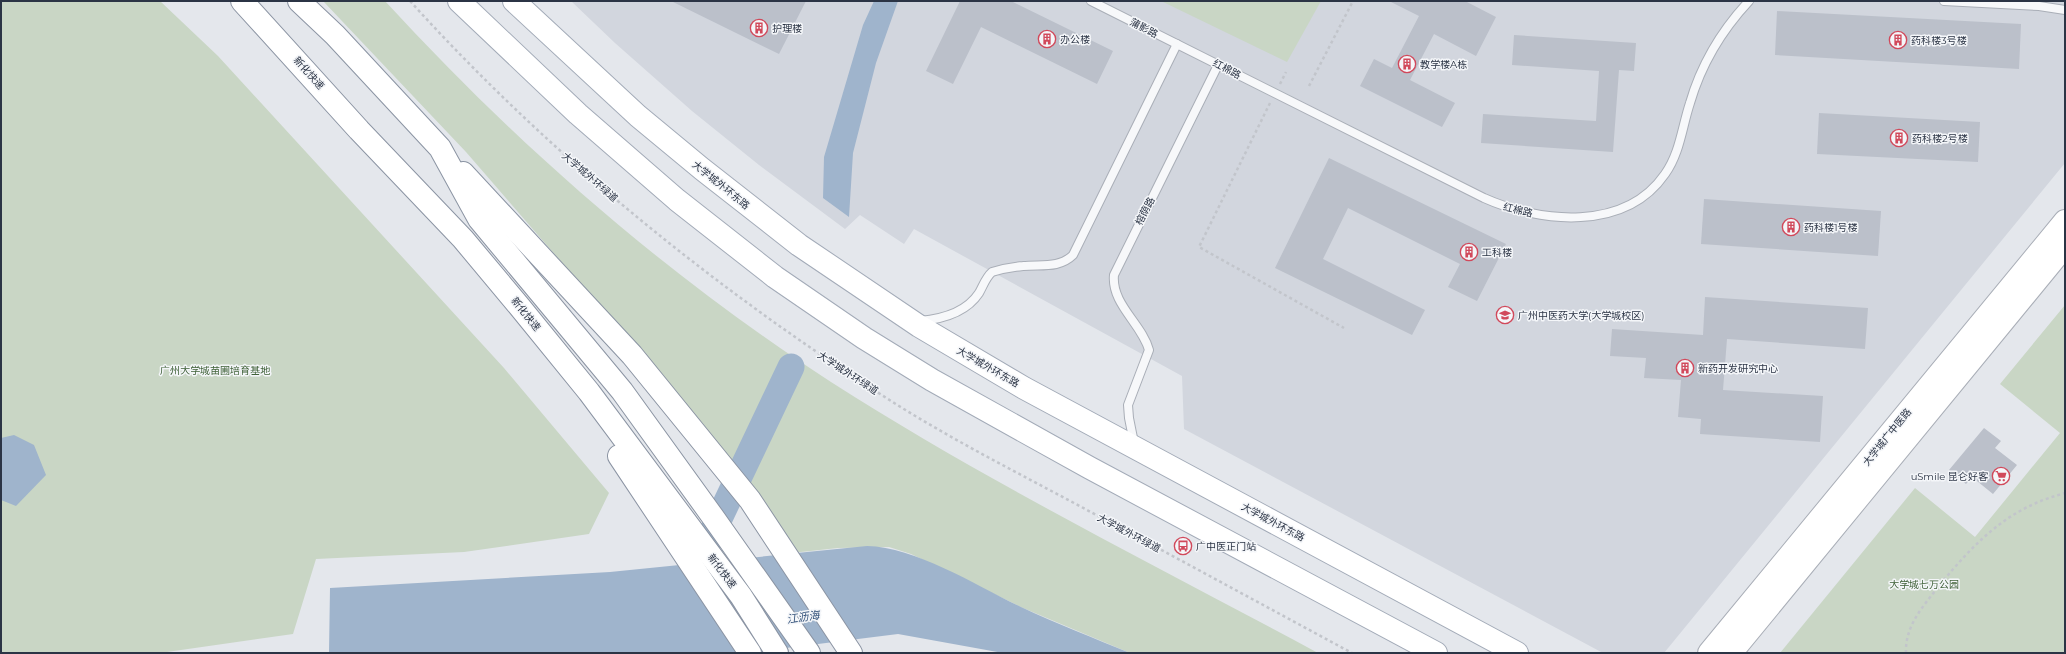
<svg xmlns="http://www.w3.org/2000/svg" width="2066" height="654" font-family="Montserrat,'Noto Sans SC',sans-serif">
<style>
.built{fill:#d2d6de}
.green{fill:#c9d6c5}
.water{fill:#9fb4cc}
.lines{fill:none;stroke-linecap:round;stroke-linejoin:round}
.river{stroke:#9fb4cc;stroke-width:27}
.building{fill:#bbc0ca}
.lane-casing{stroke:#a9aeb7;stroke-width:10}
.secondary-casing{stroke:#a9aeb7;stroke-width:24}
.primary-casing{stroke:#a3abb8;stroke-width:24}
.highway-casing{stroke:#8b94a3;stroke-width:24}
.path{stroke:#c2c5cb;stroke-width:2.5;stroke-dasharray:3 3;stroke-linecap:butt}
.lane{stroke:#f7f8fa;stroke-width:8}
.secondary{stroke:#fff;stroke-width:22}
.primary{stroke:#fff;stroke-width:22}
.highway{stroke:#fff;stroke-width:22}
.labels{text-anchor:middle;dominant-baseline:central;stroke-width:3;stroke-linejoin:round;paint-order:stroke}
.poi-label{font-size:10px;fill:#2b3445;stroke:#f4f6f9;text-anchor:start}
.street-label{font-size:10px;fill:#2b3445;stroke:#f4f6f9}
.park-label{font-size:10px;fill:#3f6138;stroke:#f4f6f9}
.water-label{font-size:11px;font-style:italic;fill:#34527a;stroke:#f4f6f9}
</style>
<rect width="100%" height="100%" fill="#e4e7ec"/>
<path class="built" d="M571,1H2065V163L1664,653H1603L1184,429L1182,376L914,229L904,244L860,215L845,229L759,165L692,111L615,43Z"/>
<g class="green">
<path d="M1,1H160L218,56L504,368L609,493L589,534L464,552L316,559L293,634L160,653H1Z"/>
<path d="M323,1H385C517,145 667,276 831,382C987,482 1155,565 1318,653H1130L1023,608L911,554L889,547L838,548L782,554L569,271L466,152Z"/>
<path d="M1161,1H1321L1287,62Z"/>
<path d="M2065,305V653H1780L1915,488L1975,537L2060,433L2000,384Z"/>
</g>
<g class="water">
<path d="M874,1H898L876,63L853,153L849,217L823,198L824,157L863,25Z"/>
<path d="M14,435L34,445L46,475L16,506L1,500V438Z"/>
<path d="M867,546C916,547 977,586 1021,607C1057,624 1094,638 1130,653H1003L898,634L747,653H329L330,588L610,572Z"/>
</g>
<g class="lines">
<path class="river" d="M695,569L791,367"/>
</g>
<g class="building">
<path d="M671,1H806L779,54Z"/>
<path d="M960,1H1011L1113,51L1097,84L981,27L953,84L926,71Z"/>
<path d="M1389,1H1465L1496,17L1476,56L1434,34L1410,80L1455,103L1442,127L1360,86L1374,59L1392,68L1419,16Z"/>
<path d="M1777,11L2021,24L2019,69L1775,55Z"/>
<path d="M1514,35L1636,43L1634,71L1619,70L1613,152L1481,143L1483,114L1596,121L1599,71L1512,65Z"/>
<path d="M1819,113L1980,122L1978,162L1817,154Z"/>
<path d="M1329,158L1506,244L1477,301L1448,287L1460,264L1348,208L1323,259L1425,310L1412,335L1275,268Z"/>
<path d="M1704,199L1881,211L1878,256L1701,244Z"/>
<path d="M1705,297L1868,308L1865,349L1727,339L1723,390L1823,396L1820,442L1700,434L1701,419L1678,417L1681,380L1644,378L1646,358L1610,356L1612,329L1703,335Z"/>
<path d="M1984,428L2001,441L1995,448L2017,465L1993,494L1972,477L1966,484L1949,470Z"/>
</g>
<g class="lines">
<defs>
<g id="lane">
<path d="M1091,1L1484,198C1540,223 1625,232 1665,174C1680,153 1682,127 1690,103C1701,65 1722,30 1749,1"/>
<path d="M1944,1L2039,6L2065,10"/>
<path d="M920,321C942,319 966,313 979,293C983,286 986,277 992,272C1002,269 1012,267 1023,266C1040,264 1059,269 1073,255L1177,44"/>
<path d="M1134,443L1129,418L1128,405L1149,350C1142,324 1111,304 1114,275L1218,65"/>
</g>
<g id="secondary">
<path d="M1709,653L2065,221"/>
<path d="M1731,653L2065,246"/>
</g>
<g id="primary">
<path d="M459,1L578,114L677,200L775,277L864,338L932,380L1090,468L1436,653"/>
<path d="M514,1L638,116L702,169L799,245L919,326L1024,388L1517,653"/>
</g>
<g id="highway">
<path d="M242,1L359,130L463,239L519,306L589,392L741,596L777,653"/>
<path d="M299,1L335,35L440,148L479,219L622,391L713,517L809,653"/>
<path d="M463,173L632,355L750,500L851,653"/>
<path d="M619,456L750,653"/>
</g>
</defs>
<use href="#lane" class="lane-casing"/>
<use href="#secondary" class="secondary-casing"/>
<use href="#primary" class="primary-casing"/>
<use href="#highway" class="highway-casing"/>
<g class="path">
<path d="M410,1C552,158 720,293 899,406C960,444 1024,476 1087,510C1175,557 1263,605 1352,653"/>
<path d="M1280,84L1286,72"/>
<path d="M1309,86L1353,1"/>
<path d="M1270,103L1199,247L1344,328"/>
<path d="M1906,653C1905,628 1920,610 1935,591C1963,556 1994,521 2036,503C2045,499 2055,496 2065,493"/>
</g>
<use href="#lane" class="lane"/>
<use href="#secondary" class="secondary"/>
<use href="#primary" class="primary"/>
<use href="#highway" class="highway"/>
</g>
<defs>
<symbol id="building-ring" viewBox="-11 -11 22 22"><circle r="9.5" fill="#f4f6f9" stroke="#d1495b" stroke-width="1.5"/><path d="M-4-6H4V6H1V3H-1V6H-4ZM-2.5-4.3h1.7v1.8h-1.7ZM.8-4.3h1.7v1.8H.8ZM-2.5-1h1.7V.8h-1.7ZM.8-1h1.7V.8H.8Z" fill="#d1495b"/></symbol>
<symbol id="university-ring" viewBox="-11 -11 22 22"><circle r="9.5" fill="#f4f6f9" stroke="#d1495b" stroke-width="1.5"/><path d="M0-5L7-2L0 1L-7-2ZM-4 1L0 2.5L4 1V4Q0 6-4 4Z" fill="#d1495b"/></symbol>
<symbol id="supermarket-ring" viewBox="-11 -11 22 22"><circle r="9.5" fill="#f4f6f9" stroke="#d1495b" stroke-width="1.5"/><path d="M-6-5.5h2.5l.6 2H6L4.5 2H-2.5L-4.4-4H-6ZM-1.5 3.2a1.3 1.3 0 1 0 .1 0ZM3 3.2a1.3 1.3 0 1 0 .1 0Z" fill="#d1495b"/></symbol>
<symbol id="bus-ring" viewBox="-11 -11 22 22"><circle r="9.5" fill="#f4f6f9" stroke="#d1495b" stroke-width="1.5"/><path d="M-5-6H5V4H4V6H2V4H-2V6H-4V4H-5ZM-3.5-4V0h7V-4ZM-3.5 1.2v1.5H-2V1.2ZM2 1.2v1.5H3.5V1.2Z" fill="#d1495b"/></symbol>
</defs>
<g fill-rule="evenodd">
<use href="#building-ring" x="749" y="18" width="20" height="20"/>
<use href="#building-ring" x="1037" y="29" width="20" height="20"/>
<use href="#building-ring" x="1888" y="30" width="20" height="20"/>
<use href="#building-ring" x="1397" y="54" width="20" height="20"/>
<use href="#building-ring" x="1889" y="128" width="20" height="20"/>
<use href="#building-ring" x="1781" y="217" width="20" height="20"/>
<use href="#building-ring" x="1459" y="242" width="20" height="20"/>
<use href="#university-ring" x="1495" y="305" width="20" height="20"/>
<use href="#building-ring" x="1675" y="358" width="20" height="20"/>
<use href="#supermarket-ring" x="1991" y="466" width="20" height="20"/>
<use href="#bus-ring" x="1173" y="536" width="20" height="20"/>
</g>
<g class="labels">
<g class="poi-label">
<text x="772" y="28">护理楼</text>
<text x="1060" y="39">办公楼</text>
<text x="1911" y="40">药科楼3号楼</text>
<text x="1420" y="64">教学楼A栋</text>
<text x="1912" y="138">药科楼2号楼</text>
<text x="1804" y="227">药科楼1号楼</text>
<text x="1482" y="252">工科楼</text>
<text x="1518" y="315">广州中医药大学(大学城校区)</text>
<text x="1698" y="368">新药开发研究中心</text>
<text x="1988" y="476" text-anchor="end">uSmile 昆仑好客</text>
<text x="1196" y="546">广中医正门站</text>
</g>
<g class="street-label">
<text transform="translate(1144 28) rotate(27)">蒲影路</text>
<text transform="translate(1227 69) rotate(27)">红棉路</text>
<text transform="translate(309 73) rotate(48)">新化快速</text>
<text transform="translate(590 177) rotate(41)">大学城外环绿道</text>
<text transform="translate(721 185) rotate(39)">大学城外环东路</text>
<text transform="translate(1518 210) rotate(14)">红棉路</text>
<text transform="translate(1145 211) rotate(-63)">榕荫路</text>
<text transform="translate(526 314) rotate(51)">新化快速</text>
<text transform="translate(988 367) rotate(30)">大学城外环东路</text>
<text transform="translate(848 373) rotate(33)">大学城外环绿道</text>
<text transform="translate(1887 437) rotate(-51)">大学城广中医路</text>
<text transform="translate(1273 522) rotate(28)">大学城外环东路</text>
<text transform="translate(1129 533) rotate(28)">大学城外环绿道</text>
<text transform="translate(722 571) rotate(53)">新化快速</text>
</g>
<g class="park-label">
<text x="215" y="370">广州大学城苗圃培育基地</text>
<text x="1924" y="584">大学城七万公园</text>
</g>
<g class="water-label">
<text transform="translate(803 617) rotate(-8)">江沥海</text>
</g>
</g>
<rect width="2066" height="654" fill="none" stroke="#2b3445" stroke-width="4"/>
</svg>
